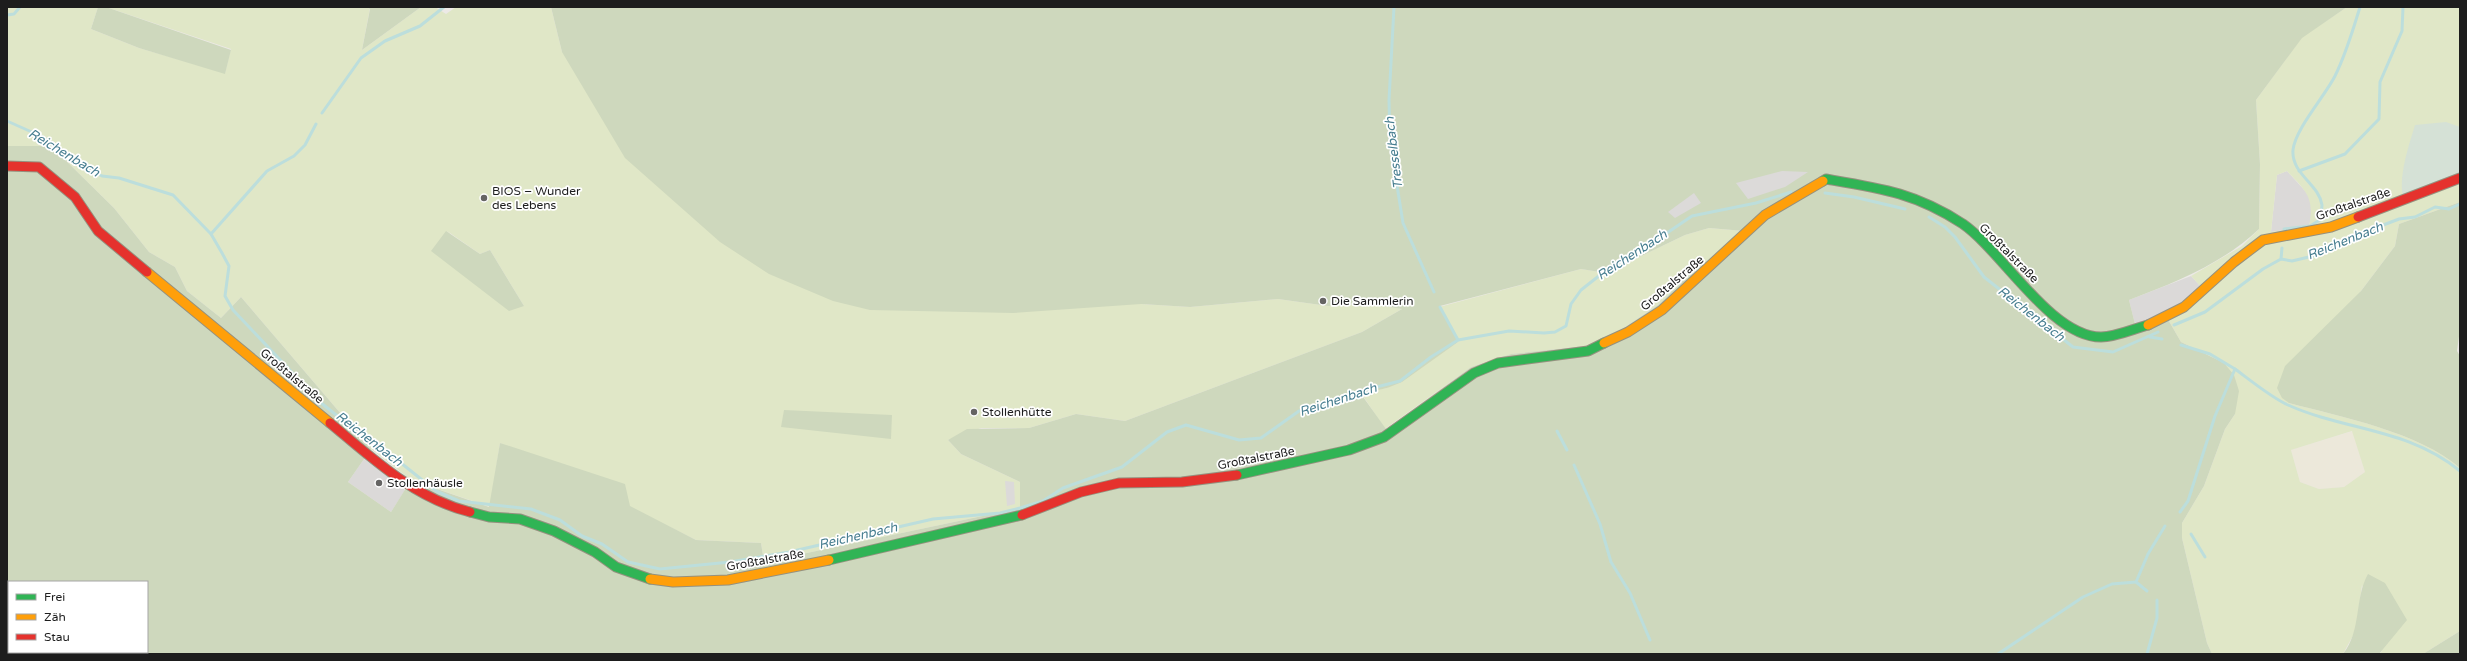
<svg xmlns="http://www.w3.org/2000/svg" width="2467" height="661" font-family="'Varela Round',sans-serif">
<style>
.residential{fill:#dbd9d8}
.farmland{fill:#ece8da}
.grass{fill:#e0e7c7;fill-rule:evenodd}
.forest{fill:#ced8bd;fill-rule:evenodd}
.wetland{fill:#d5e1d6}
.parking{fill:#dcdad9}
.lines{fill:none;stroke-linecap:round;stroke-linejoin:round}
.stream{stroke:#bcdedc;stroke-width:3}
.fast-casing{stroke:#95917f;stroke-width:11}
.slow-casing{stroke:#95917f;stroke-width:11}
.jam-casing{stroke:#95917f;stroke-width:11}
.fast{stroke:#30b455;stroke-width:9}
.slow{stroke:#ff9f0a;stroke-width:9}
.jam{stroke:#e5322d;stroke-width:9}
.poi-dot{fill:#656463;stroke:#fff;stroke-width:1.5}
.labels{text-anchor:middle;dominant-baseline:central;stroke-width:3.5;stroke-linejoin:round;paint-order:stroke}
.poi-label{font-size:12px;fill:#1d1d1d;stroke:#fff;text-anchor:start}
.street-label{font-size:12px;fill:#1d1d1d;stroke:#fff}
.water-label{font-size:13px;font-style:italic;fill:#477e90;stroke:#fff}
</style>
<rect width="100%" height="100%" fill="#ece9e6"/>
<g class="residential">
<path d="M2287,171L2307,193L2311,201L2312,213L2309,227L2271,232L2277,175Z"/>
<path d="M2191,276L2202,288L2166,316L2135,324L2129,300Z"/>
<path d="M364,459L405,490L391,512L348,482Z"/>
</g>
<path class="farmland" d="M2353,431L2365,472L2344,487L2319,489L2300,482L2291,450Z"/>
<g class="grass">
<path d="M7,7H98L91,29L139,48L225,73L231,49L106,7H368L370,8L362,50L421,7H435L446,14L456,7H551L562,52L1141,304L1190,307L1278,299L1328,306L1371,304L1402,309L1362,332L1125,421L1076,414L1029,428H981L948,440L961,454L1020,482V508L764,562L761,543L696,540L500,443L490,507L411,480L371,449L241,297L221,318L187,291L175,267L149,252L114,208L51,146H7ZM447,231L480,254L490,250L524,306Z"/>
<path d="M2347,7H2460V202L2399,224L2395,246L2361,291L2289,403C2341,417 2419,432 2460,468V631L2423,654H2379L2382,651L2362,585L2356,630L2343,654H2212L2207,643L2182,538V523L2204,486L2225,429L2235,414L2224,363L2181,342L2166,316L2202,288L2191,276L2242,246L2259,229L2260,164L2256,100L2302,37ZM2287,171C2306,191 2315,198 2309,226L2271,232L2277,175ZM2352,431L2365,472L2344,487L2319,489L2300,482L2291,450Z"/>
<path d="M1709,228L1744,231L1683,281L1658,305L1613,335L1585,346L1511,354L1471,367L1385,429L1361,393L1387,388L1458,342L1439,307L1581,269L1606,273L1685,235Z"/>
</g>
<g class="forest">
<path d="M98,7H106L231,50L225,74L139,48L91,29Z"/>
<path d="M368,7H421L362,50L370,9Z"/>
<path d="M551,7H2347L2302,38L2256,100L2260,164L2259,229C2222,264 2176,282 2129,300L2135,324L2166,316L2181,342L2224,363L2234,375L2239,391L2235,414L2225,429L2204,486L2182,523V538L2207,643L2212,654H7V146H51L114,208L149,252L175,267L187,291L221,318L241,297L371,449L348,482L391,512L411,480L489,507L500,443L625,484L630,506L696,540L761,543L764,562L1020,508V482L961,454L948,440L967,429L1029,428L1076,414L1125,421L1362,332L1402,309L1371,304L1328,306L1278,299L1190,307L1141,304L1013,313L870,310L833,301L769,274L720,242L625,158L562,52ZM1709,228L1744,231L1683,281L1658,305L1613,335L1585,346L1511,354L1471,367L1386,429L1361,394L1387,388L1402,382L1458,342L1440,306L1581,269L1606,273L1685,235ZM9,582H147V652H9Z"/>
<path d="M2460,202V329L2457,351L2460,356V468C2419,432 2341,417 2289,403L2282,398L2277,388L2285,366L2361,291L2395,246L2399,224Z"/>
<path d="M446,231L480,254L490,250L524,306L509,311L431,251Z"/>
<path d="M784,410L892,415L891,439L781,427Z"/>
<path d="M2368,574L2385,583L2407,620L2379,654H2343C2362,630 2354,599 2368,574Z"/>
<path d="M2460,631V654H2423Z"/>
</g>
<path class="wetland" d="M2446,122L2460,127V178L2404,199C2397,180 2409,145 2415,125Z"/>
<g class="parking">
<path d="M1782,171L1808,172L1785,187L1748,199L1736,183Z"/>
<path d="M1694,193L1701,203L1675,218L1668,212Z"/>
<path d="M1005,481L1014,482L1015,504L1007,506Z"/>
</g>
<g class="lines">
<g class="stream">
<path d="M1394,7L1389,100L1390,142L1403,223L1434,292"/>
<path d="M7,15L14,14L20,7"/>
<path d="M322,113L361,58L385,41L420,26L444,7"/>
<path d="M7,121L43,137L77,164L102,176L119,178L173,195L211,234L222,253L229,266L225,296L233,310L320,402L366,439L391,455L436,491L459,501L531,509L560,520L582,536L602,544L628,562L660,569L730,562L789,552L933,519L1000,513L1020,508L1043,501L1063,488L1122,467L1167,432L1186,425L1239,440L1261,438L1299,411L1334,402L1361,391L1400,381L1431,357L1458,340L1509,331L1544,333L1555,332L1566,326L1571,304L1581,290L1609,268L1630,258L1692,216L1756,203L1791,192"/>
<path d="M2299,171L2345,154L2379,119L2380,82L2402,31L2403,7"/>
<path d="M1825,193L1854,197L1905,209"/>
<path d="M1929,217L1945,227L1955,237L1984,277L2073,347L2113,352L2158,332"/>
<path d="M2284,229L2310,226L2320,220C2320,216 2322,210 2322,205C2319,184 2291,174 2293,150C2295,129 2325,96 2335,76C2346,54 2353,30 2360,7"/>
<path d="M211,234L267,171L294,156L305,145L316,124"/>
<path d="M2281,259L2282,248"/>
<path d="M1440,307L1458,340"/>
<path d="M2174,325L2205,312L2263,269L2281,259L2292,261L2313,256L2320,250L2348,243L2365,232L2399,219L2415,217L2435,207L2449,209L2460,204"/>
<path d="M2150,337L2162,339"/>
<path d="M2235,369C2250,380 2272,398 2288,405C2346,431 2408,428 2460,471"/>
<path d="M1557,431L1567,450"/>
<path d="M1574,465L1600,524L1611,562L1630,593L1650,640"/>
<path d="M2180,512L2188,501L2215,416L2235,369L2210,354L2181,345"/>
<path d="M2191,534L2205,557"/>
<path d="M2147,591L2136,582L2148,554L2165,526"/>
<path d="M1998,654L2083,597L2112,584L2136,582"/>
<path d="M2147,654L2157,618V600"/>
</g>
<defs>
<g id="fast">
<path d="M1823,181L1826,179C1880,188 1916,193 1963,224C2002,251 2051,337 2101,337C2116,337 2133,329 2148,325"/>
<path d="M1237,475L1349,450L1384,437L1474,373L1498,363L1588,351L1604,343"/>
<path d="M470,512L489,517L520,519L554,531L595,552L616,567L650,579"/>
<path d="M829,560L1022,515"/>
</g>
<g id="slow">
<path d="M147,272L330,423"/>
<path d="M2148,325L2184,307L2234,262L2263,240L2331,227L2358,217"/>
<path d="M1604,343L1628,332L1662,310L1765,215L1823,181"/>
<path d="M650,579L673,582L728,580L829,560"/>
</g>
<g id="jam">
<path d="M7,166L39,167L75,197L98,231L147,272"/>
<path d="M2358,217L2460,178"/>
<path d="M330,423C372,458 414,498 470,512"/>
<path d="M1022,515L1081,492L1119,483L1182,482L1237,475"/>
</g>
</defs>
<use href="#fast" class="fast-casing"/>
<use href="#slow" class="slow-casing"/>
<use href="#jam" class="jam-casing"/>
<use href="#fast" class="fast"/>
<use href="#slow" class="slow"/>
<use href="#jam" class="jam"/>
</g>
<g class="poi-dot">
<circle cx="484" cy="198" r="4"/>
<circle cx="1323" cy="301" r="4"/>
<circle cx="974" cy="412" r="4"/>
<circle cx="379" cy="483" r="4"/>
</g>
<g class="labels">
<g class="poi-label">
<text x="492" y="191">BIOS – Wunder<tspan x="492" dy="14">des Lebens</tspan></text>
<text x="1331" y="301">Die Sammlerin</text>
<text x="982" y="412">Stollenhütte</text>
<text x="387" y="483">Stollenhäusle</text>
</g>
<g class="street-label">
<text transform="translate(2353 204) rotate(-19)">Großtalstraße</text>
<text transform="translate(2009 253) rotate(45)">Großtalstraße</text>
<text transform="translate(1672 283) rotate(-40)">Großtalstraße</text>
<text transform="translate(292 376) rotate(40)">Großtalstraße</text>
<text transform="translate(1256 458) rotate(-11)">Großtalstraße</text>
<text transform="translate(765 560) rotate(-10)">Großtalstraße</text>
</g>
<g class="water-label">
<text transform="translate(64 153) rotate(31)">Reichenbach</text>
<text transform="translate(1394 153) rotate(-97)">Tresselbach</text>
<text transform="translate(2345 241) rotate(-22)">Reichenbach</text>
<text transform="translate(1632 255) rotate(-33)">Reichenbach</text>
<text transform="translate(2031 314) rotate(38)">Reichenbach</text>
<text transform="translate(1338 400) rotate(-18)">Reichenbach</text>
<text transform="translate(369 439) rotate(38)">Reichenbach</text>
<text transform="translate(858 536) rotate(-13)">Reichenbach</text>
</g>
</g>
<rect width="2467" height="661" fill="none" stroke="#1d1d1d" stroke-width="16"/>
<rect x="8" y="581" width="140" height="72" fill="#ffffff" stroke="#a5a5a5"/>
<rect x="16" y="594" width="20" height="6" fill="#30b455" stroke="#a5a5a5"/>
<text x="44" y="601" font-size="12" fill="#1d1d1d">Frei</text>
<rect x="16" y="614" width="20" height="6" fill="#ff9f0a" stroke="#a5a5a5"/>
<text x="44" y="621" font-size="12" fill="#1d1d1d">Zäh</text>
<rect x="16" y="634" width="20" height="6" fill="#e5322d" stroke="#a5a5a5"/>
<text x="44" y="641" font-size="12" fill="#1d1d1d">Stau</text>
</svg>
